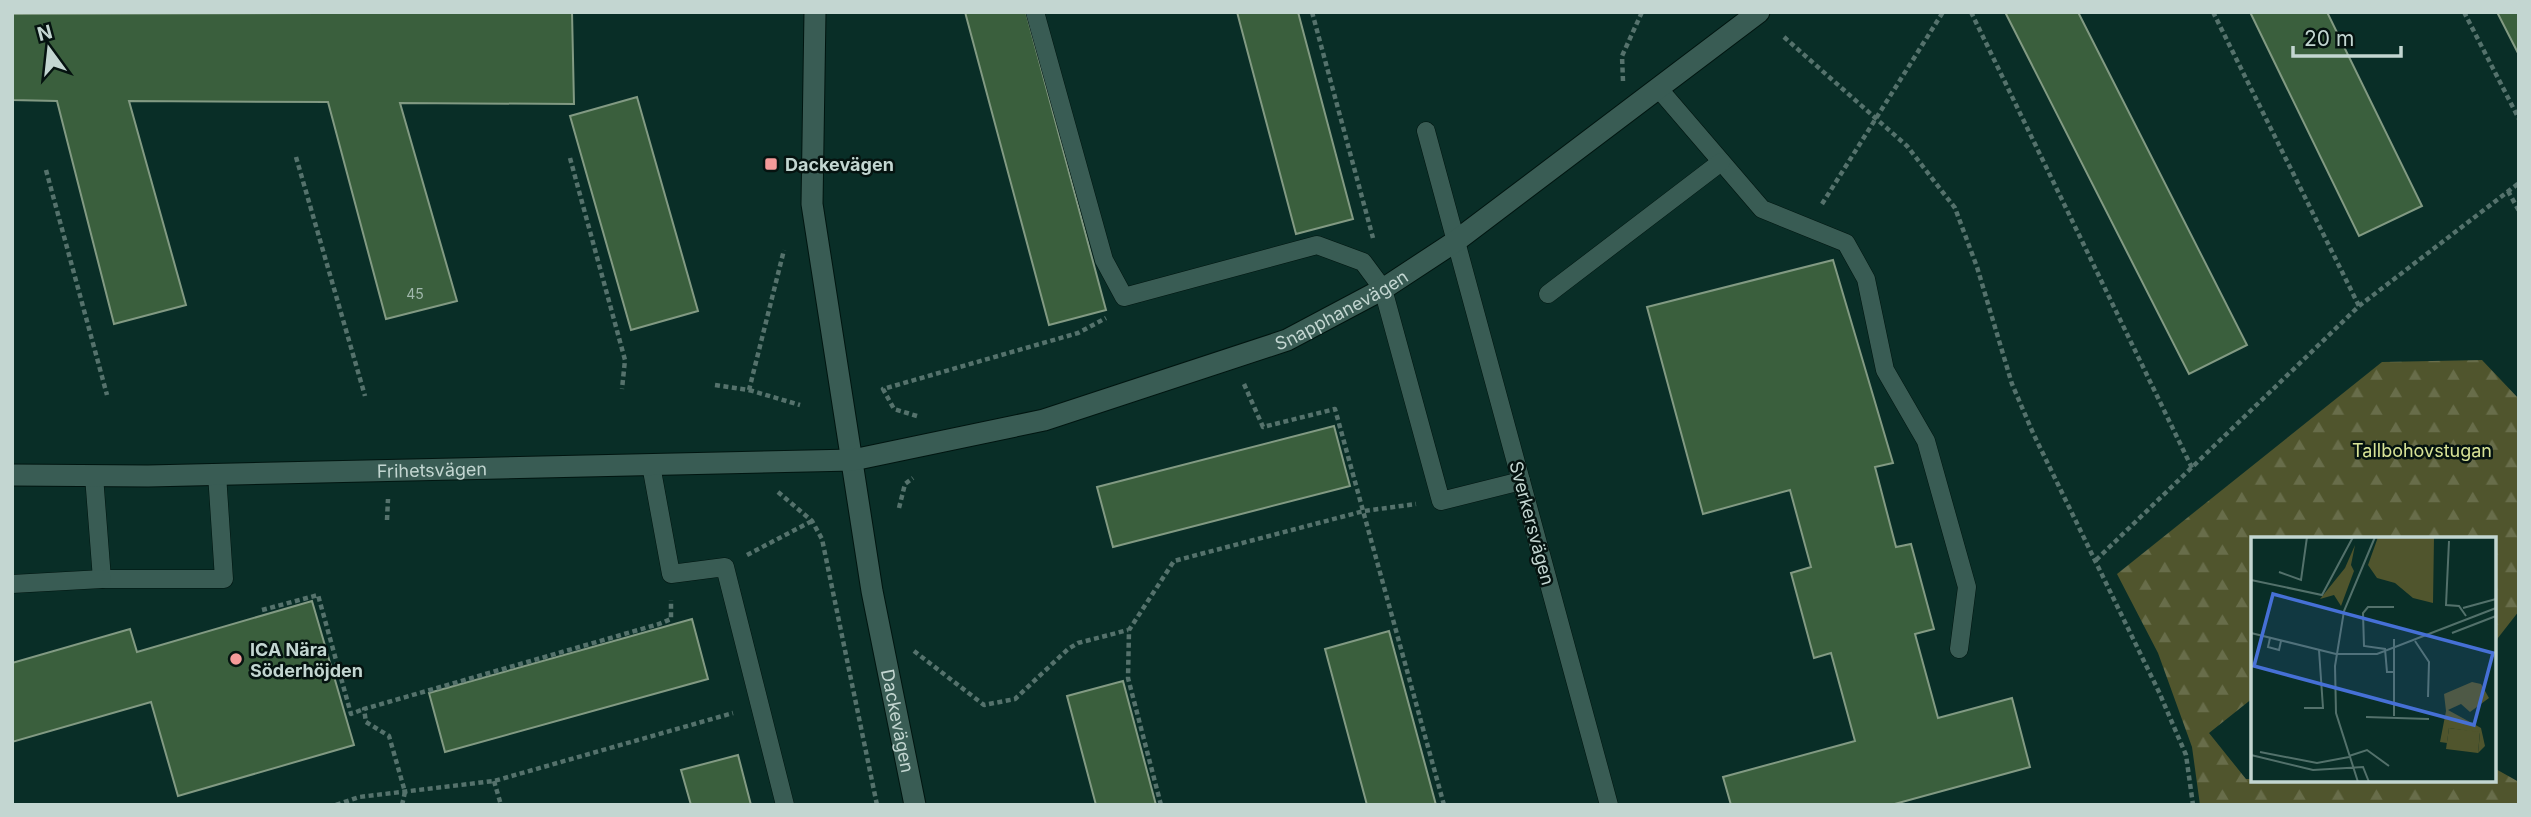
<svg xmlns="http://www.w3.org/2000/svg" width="2531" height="817" font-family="Inter,sans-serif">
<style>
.forest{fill:url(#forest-firs)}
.building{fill:#3a5f3d;stroke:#829a83;stroke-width:2}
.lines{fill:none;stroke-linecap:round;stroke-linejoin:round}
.lane-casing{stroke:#001510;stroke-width:19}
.street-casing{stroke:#001510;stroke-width:23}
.path{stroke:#55726c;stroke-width:4.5;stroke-dasharray:5 3.5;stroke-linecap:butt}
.lane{stroke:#395c54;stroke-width:18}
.street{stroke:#395c54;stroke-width:21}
.poi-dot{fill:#f59b9a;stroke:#051310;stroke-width:2.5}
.labels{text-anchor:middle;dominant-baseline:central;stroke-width:5;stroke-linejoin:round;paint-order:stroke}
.number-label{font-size:14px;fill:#a1b8ac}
.poi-label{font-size:18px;font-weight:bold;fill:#c3d6d1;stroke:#051310;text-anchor:start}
.street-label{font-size:18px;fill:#c3d6d1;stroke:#051310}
.park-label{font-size:18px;fill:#d8e396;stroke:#051310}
.inset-road{fill:none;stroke:#53716b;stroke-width:2}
.view{fill:#4670d6;fill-opacity:0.15;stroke:#4670d6;stroke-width:3.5}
.inset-edge{fill:none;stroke:#c3d6d1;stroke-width:3.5}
</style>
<defs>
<pattern id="forest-firs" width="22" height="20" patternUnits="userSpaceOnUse" patternTransform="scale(1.75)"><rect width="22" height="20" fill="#50552d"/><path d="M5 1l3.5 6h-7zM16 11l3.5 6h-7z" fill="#686d4a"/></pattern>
</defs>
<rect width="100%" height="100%" fill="#092e27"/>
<path class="forest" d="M2482,360L2519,399V611L2494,643V539H2253V698L2209,733L2246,779L2494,780V768L2519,782V805H2200L2192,747L2158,653L2117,574L2382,362Z"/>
<g class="building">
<path d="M572,12L574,104L400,103L457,301L386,319L328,102L129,101L186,305L114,324L57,101L12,100V14Z"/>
<path d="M965,12H1026L1106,310L1049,325Z"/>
<path d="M1237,12H1298L1353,219L1296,234Z"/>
<path d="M2005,12H2078L2247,345L2189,374Z"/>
<path d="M2250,12H2327L2422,206L2359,236Z"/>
<path d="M2497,12H2519V55Z"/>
<path d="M637,97L698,311L631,330L570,116Z"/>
<path d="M1833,260L1893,463L1875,467L1896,547L1911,544L1934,629L1915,634L1938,718L2012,698L2030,767L1891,805H1731L1723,777L1855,741L1831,653L1814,658L1791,573L1811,567L1790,490L1703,514L1647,307Z"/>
<path d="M1334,426L1350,486L1113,547L1097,487Z"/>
<path d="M312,601L354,745L178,796L151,702L12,742V663L130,629L137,652Z"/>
<path d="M692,619L708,679L445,752L429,693Z"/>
<path d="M1389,631L1436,805H1367L1325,649Z"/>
<path d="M1123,681L1156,805H1096L1067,696Z"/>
<path d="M738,755L751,805H691L681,770Z"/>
</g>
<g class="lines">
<defs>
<g id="lane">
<path d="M1035,12L1104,260L1124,297L1317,245L1363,262L1383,289L1441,501L1521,481"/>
<path d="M1659,89L1762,209L1846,243L1866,279L1885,370L1926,441L1967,587L1959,649"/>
<path d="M1426,131L1609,805"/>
<path d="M1548,294L1721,162"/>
<path d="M651,465L671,574L725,567L785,805"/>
<path d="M94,476L102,579H224L217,474"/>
<path d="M12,584L102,579"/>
</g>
<g id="street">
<path id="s1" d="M815,12L812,204L872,591L915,805"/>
<path id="s2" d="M12,475L148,476L853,460L1044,420L1287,340L1383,289L1456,241L1759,12"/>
</g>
</defs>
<use href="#lane" class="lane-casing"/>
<use href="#street" class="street-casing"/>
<g class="path">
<path d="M90,12V13"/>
<path d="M1312,12L1373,238"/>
<path d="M1971,12L2192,468"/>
<path d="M2213,12L2359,306"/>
<path d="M2464,12L2519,119"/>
<path d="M1784,37L1907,146L1955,208L1977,267L2012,384L2033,433L2159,692L2186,755L2193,805"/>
<path d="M1623,81L1622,56L1642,12"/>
<path d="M296,157L365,396"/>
<path d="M570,158L625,360L622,389"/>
<path d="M46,170L107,395"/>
<path d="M2508,191L2519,211"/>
<path d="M1822,204L1943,12"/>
<path d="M1244,384L1263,427L1335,409L1444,805"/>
<path d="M715,385L749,390L784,250"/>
<path d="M749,390L800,405"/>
<path d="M917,416L894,409L883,389L1078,333L1106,318"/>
<path d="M778,492L812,521L822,539L877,805"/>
<path d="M899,508L905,484L913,478"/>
<path d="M387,520L388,499"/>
<path d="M747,555L812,521"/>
<path d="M2096,560L2359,306L2519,183"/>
<path d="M262,610L318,595L351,714L364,709"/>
<path d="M914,651L984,705L1015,699L1068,649L1078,643L1128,630"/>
<path d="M494,781L501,805"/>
<path d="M336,805L359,797L494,781L733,713"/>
<path d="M402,805L405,792L389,736L366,722L364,709L659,624L671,619V600"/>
<path d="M1161,805L1128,678L1129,630L1174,561L1364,511L1416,504"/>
</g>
<use href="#lane" class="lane"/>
<use href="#street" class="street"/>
</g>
<g class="poi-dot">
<rect x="764" y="157" width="14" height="14" rx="3.5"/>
<circle cx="236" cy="659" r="7"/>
</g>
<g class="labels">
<g class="number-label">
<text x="415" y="293">45</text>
</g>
<g class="poi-label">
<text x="785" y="164">Dackevägen</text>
<text x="250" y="649">ICA Nära<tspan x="250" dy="21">Söderhöjden</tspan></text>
</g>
<g class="street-label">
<text stroke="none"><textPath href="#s2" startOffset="1354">Snapphanevägen</textPath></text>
<text stroke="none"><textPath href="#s2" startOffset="420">Frihetsvägen</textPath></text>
<text transform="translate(1532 523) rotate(75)">Sverkersvägen</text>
<text stroke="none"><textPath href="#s1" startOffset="716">Dackevägen</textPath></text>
</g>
<g class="park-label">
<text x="2422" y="450">Tallbohovstugan</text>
</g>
</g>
<g transform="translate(2251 537)">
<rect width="245" height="245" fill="#092e27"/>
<path d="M127,0H183L182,66L162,61L144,46L126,41L117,28ZM104,8L100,28L103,34L90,69L83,58L69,62L94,31ZM221,145L230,147L238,161L219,175L210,167L197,173L230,191L234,209L227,216L229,196L198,191L196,206L189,205L195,174L193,157Z" fill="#50552d"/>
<path d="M198,191L229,195L227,216L195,212Z" fill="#50552d"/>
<path class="inset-road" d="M75,0L102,1M198,4L195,68L208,69L215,79M28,35L50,43L56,0M0,43L71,58L102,0M143,70H117L112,76L113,109L134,112L136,135H143M212,71L245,62M0,96L85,117H126L245,71M201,96L245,79M19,101L17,110L28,113L30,104M143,102V179M164,104L178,125L177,160M53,171H72L68,113M115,180L178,182M9,215L66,226L98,220M0,218L62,233L112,230L118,245M98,219L116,213L138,229M107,245L85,176L84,129L93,74L124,0"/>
<path class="view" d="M22,57L242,116L223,188L3,129Z"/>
<rect width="245" height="245" class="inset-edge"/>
</g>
<rect width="2531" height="817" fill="none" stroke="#c3d6d1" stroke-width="28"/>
<g transform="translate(49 49) rotate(345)" stroke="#051310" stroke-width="5" paint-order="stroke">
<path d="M0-5L12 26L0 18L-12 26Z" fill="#c3d6d1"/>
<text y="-10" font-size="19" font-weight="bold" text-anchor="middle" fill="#c3d6d1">N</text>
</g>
<path d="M2293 46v10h108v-10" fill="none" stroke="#c3d6d1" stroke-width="3.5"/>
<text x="2304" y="46" font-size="21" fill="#c3d6d1" stroke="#051310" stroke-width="5" paint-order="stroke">20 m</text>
</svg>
